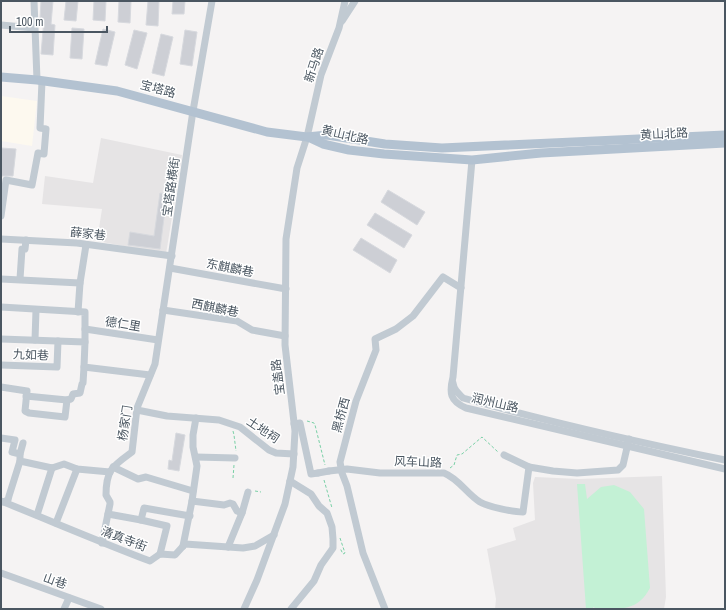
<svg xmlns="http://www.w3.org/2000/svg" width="726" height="610" font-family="'Archivo Narrow','Noto Sans SC',sans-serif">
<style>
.commercial{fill:#fdf9ef}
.education{fill:#e6e4e5}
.green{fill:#c3f1d5}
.building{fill:#cdcfd5;stroke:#d7d9de}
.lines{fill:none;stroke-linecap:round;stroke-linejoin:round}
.path{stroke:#7ad0a6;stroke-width:1;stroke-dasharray:3 2;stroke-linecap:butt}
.minor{stroke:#c1cad2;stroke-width:7}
.major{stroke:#b3c2d1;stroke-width:9}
.minor-bridge{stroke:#c1cad2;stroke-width:7}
.labels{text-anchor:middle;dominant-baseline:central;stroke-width:3;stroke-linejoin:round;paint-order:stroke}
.street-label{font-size:12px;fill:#4a5661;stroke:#fff}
</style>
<rect width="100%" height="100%" fill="#f5f3f3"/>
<path class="commercial" d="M1,96L37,101L32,146L1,141Z"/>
<g class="education">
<path d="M101,138L182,155L166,254L97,241L102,209L42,204L45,176L93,183Z"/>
<path d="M662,476L666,597L664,609H495L496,599L487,549L516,540L513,528L535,520L533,483L535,477L579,479Z"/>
</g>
<path class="green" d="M577,484H585L587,499L601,487L614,485L630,492L644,509L650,588C638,610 624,609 598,609L593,607V609H586Z"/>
<g class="building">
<path d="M41,1H53L51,24L55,25L53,55L41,54L44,19H40Z"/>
<path d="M66,1H78L76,21L64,20Z"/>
<path d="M94,1H106L105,21L93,20Z"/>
<path d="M119,1H131L130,23L118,22Z"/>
<path d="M148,1H159L158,26L146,25Z"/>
<path d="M173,1H185L184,14H172Z"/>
<path d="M72,28L84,29L82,59L70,58Z"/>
<path d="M103,29L115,32L107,66L95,64Z"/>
<path d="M134,30L147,33L137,69L125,65Z"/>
<path d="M185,30L197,32L192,66L180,64Z"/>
<path d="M161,34L173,37L164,76L152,73Z"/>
<path d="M1,148L16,149L13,176H1Z"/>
<path d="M388,190L425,212L417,225L381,202Z"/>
<path d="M160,193L167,194L160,249L128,245L130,232L154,236Z"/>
<path d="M375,213L412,235L404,248L367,225Z"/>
<path d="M361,238L397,260L390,273L353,250Z"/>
<path d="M176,433L185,435L179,471L168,469L169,460L172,461Z"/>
</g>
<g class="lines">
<g class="path">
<path d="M307,421L314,423L315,425L325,465"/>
<path d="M233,431L234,435L236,451"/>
<path d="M450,468L454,465L457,455L462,454L482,437L498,452"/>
<path d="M233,478L234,465"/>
<path d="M324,480L332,508"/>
<path d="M255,491L261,492"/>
<path d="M340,538L345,553L343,554L340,548"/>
</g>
<g class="minor">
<path d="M34,1L37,80"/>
<path d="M342,21L355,1"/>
<path d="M1,25L34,28"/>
<path d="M472,160L453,377C449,393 450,401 466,408L725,469"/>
<path d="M1,216L6,180L32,185L38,153L44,154L46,129L40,128L42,81"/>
<path d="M1,239L77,243L172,256"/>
<path d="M170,268L286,289"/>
<path d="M1,279L80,283"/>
<path d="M20,279L22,249H25L26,240"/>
<path d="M1,307L85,312V342"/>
<path d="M163,310L237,321L252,330L285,336"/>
<path d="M78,312L80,283L86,245"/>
<path d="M85,329L158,340"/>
<path d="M1,339L85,342L84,367L150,375"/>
<path d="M35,340L36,310"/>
<path d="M1,365L57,367L58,341"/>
<path d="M453,383C454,390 458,393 463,398C550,422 637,442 725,460"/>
<path d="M1,387L27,391L25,411L29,413L65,417L67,400L71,399L73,394L80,393L82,384L83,383L84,367"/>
<path d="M26,396L67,400"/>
<path d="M137,410L167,416L219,420L240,427L269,450L276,453L294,454"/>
<path d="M196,418L193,435V447L197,466L192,501L224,505L230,503L233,504L237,511L242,513"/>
<path d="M294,424L300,423L311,474L318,473"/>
<path d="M1,438L15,440L12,452L20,454V461L52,468"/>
<path d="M20,454L23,443"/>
<path d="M504,455L529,467"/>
<path d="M196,457L235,458"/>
<path d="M113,467L138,479L146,477L193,491"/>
<path d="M52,468L64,464L77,469L110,472"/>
<path d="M329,471L347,469L380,473H444C459,479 467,494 480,502C489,507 513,512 523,512L529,467L553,471L577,473L618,470L623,465L629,439"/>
<path d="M290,481L311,494L319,506L327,513L332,527L333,539V548L321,565L314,581L291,609"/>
<path d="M1,501C51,521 100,542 150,561L160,554L175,555L185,544L243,548L255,546L274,535"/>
<path d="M3,502L8,500L9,496L20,461"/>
<path d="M108,514L141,520L144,508L190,516"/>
<path d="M37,515L52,468"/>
<path d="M141,520L167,526L160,554"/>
<path d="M56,523L77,469"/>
<path d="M102,543L110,504V502L106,495C106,469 113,466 132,452L137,408L155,364L193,111L212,1"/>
<path d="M183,546L192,501"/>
<path d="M228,547L242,513L248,492"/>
<path d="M1,573L101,609"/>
<path d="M64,609L69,598"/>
<path d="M244,609L257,580L285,504L293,467L295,431L285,345L286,239L297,168L307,137L321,75L339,28L345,1"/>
<path d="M385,609L363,553L347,486L342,473L340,462L356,401L376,350L375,339L396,329L413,316L443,277L461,288"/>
</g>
<g class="major">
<path d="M1,77L37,80L117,91L267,132L307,137L327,135L385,144L442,148L725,135"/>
<path d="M308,137L323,144L349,150L384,154L472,160L541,153L725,143"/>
</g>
<path class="minor-bridge" d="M318,473L329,471"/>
</g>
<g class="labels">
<g class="street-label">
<text transform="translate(314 65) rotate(-72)">新马路</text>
<text transform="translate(158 89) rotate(15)">宝塔路</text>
<text transform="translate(664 134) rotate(-3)">黄山北路</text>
<text transform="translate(345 135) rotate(13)">黄山北路</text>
<text transform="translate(171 187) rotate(-82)">宝塔路横街</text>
<text transform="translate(88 234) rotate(6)">薛家巷</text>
<text transform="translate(230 268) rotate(11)">东麒麟巷</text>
<text transform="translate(215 308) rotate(11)">西麒麟巷</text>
<text transform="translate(123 324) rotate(9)">德仁里</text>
<text transform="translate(31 355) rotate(2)">九如巷</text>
<text transform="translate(278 377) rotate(-97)">宝盖路</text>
<text transform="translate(495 403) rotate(13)">润州山路</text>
<text transform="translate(341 415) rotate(-75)">黑桥西</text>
<text transform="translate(125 423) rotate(-81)">杨家门</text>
<text transform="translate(263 430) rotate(34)">土地祠</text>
<text transform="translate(418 462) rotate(2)">风车山路</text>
<text transform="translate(124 539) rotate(21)">清真寺街</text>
<text transform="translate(55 581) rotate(20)">山巷</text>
</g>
</g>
<rect width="726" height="610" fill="none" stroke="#4a5661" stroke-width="4"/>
<path d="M10 26v6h97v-6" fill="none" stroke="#4a5661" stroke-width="2"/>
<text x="16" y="26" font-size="12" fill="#4a5661" stroke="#ffffff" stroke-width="3" paint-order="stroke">100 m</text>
</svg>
